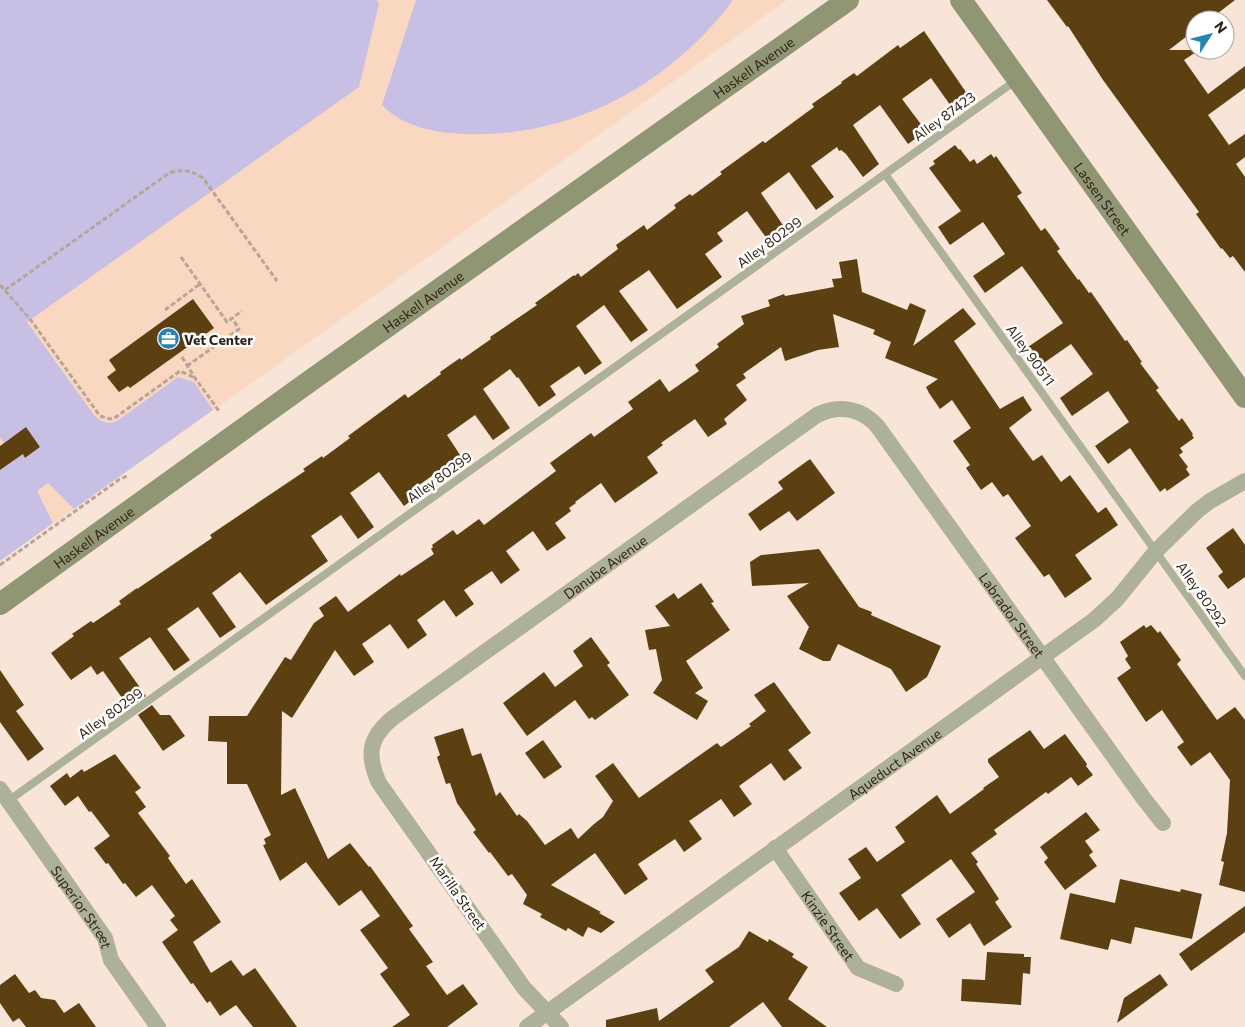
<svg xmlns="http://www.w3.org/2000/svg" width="1245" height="1027" font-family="Commissioner,sans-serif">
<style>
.built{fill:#f9d7c0}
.green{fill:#c7bfe4}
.building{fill:#5c4012}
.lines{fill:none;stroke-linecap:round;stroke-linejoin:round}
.path{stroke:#b8a598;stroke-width:3;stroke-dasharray:5 2.5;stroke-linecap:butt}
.lane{stroke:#adb19a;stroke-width:8}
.street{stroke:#adb19a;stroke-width:16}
.secondary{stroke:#909674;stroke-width:22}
.labels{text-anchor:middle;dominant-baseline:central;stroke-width:5;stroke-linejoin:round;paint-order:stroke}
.street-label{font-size:14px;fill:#311f13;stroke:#fff}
.poi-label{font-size:14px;font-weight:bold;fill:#311f13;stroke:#fff;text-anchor:start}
</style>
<rect width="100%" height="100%" fill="#f9e5d7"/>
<path class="built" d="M0,0H787L301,348L0,561Z"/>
<g class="green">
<path d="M0,0H377L379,4L359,87L27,322L94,415C101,422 107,425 117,421L178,377L194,382L213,410L74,509L48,483L37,491L53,523L0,561V470L23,454L26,458L40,447L26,427L4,443L0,437Z"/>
<path d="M416,0H733C671,84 572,138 466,134C436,133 403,127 382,105Z"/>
</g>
<g class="building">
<path d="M1047,0H1235L1209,20H1195V30L1169,50H1199L1184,60L1208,94L1245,66V88L1208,115L1229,145L1245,134V157L1236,164L1245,177V272L1233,256L1230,258L1222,248L1221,249L1196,214L1199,212L1103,80L1068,26L1067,27Z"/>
<path d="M924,31L970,98L953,109L931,78L902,99L926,131L908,144L880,105L853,125L879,164L863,177L846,154L841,150L839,151L837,147L811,166L834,197L816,210L789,172L761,193L787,231L770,243L747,211L717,233L723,241L705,254L722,277L677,309L649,270L619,291L648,330L631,342L604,305L576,326L602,363L585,375L579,366L550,386L556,395L539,407L518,377L517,378L510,369L483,389L510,428L493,440L475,415L447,435L464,461L447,473L443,468L415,488L420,494L404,506L379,472L350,493L374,527L358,539L341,515L311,536L328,561L266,605L240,572L212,593L236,627L220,638L198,607L167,629L190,660L174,671L150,637L119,658L146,696L131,706L129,703L127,705L103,671L97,675L91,666L71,680L51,653L74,636L72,634L91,621L93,623L121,604L119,601L137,588V589L212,538L210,535L305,471L303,469L322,456L323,458L350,438L348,436L405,394L408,398L441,374L440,372L460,358L461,360L491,339L490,337L537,305L535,303L574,275L575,276L578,273L581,277L618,249L616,245L644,225L647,230L676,208L674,205L690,194L692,196L722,174L720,172L763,141L765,143L814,107L812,104L842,83L841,82L854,73L857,76L898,45L900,48Z"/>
<path d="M955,145L959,150L960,149L970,162L974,159L977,164L991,154L994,158L996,156L1022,193L1017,196L1041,231L1045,228L1048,232L1060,249L1057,251L1078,280L1079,279L1089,293L1091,292L1125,341L1127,340L1142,362L1140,363L1159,388L1156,390L1179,421L1182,418L1193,434L1192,435L1194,438L1180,448L1183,452L1179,455L1188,467L1186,469L1190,475L1167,491L1165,488L1160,492L1130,448L1108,464L1095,446L1129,422L1108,391L1072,416L1060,398L1093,374L1071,344L1038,367L1025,349L1063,323L1022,266L985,293L973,276L1005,254L983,222L950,245L938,227L961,211L929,168L935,164L933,161Z"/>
<path d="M857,259L862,292L907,310L910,303L926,310L913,346L963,308L976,324L954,341L1000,409L1023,396L1032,410L1009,428L1033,461L1042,455L1061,482L1070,475L1098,513L1106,507L1118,525L1075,555L1092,579L1065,598L1049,574L1044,577L1015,538L1031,526L1008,494L1003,497L992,482L981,490L966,468L970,465L953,441L971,428L952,400L940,409L929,393L926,387L938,379L885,358L891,342L873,334L875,330L833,314L839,347L818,350L785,361L781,347L743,374L746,378L736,385L747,400L724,419L727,424L708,437L695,419L661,443L663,445L647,457L658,473L615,503L601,483L575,502L576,503L569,508L571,511L555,523L566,538L547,551L533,531L506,551L520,570L501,584L492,571L464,590L474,604L456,617L444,600L417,620L427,635L408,649L390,624L362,644L374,662L354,676L335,650L292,718L282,711L281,795L295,788L328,859L350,843L369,867L370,866L413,926L409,929L433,962L426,966L447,995L463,984L478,1004L447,1027H392L410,1015L380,974L388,968L360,930L380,916L361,890L339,906L306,862L280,881L263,845L266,844L264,839L271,835L247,784H227V742L208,741L209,716H247L285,657L291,660L314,623L324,616L319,608L336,596L348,612L400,574L401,576L434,554L431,549L433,547L432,545L453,530L457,535L479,519L484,525L556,471L550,463L591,433L594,437L633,409L628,402L660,379L669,392L699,371L695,365L719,347L717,344L744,324L741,316L770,306L768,300L784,294L785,296L834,287L832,279L842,278L839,262Z"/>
<path d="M193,299L214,328L130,388L128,386L119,392L107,377L116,370L109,360Z"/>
<path d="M26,427L40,447L25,458L23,454L0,470V446Z"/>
<path d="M810,459L835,493L797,521L789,511L760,531L748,514L783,489L778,482Z"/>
<path d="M1233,528L1245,545V577L1228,589L1218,576L1223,572L1206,548Z"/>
<path d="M819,549L859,607L872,612L871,615L941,646L927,677L906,692L891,669L838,644L830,661H823L799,649L809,627L787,596L809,583L752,586L750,562L761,555Z"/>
<path d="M701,583L714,602L711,603L730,630L686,661L703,688L695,693L708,701L697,720L653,693L662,680L656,649L649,650L645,630L670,626L655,606L674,593L678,599Z"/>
<path d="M1144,625L1146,628L1151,625L1158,633L1160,631L1181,660L1177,664L1217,720L1235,707L1245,720V892L1219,885L1224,862L1221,861L1227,833L1230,780L1210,752L1191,766L1177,747L1184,742L1162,710L1146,722L1117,678L1131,668L1125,659L1128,656L1120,642Z"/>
<path d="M591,637L610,663L607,665L629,695L595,720L592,717L589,719L575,700L527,736L503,703L544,672L555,687L583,666L573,651Z"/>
<path d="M0,670L24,705L16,711L44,749L28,761L0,722Z"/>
<path d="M774,682L811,733L788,750L802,768L784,781L771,763L739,786L752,804L734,817L721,799L689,821L702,839L684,852L675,839L638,864L648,879L625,895L595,853L551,885L601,912L599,913L615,922L601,933L588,927L583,937L568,928L566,931L540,917L542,914L523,904L527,895L512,874L508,876L490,852L489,853L473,832L476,830L457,803L450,783L446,784L437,757L440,755L434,737L463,728L472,756L481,753L496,796L500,792L517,816L519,814L527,821L545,845L571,828L578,839L594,824L603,817L613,801L595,776L613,763L639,798L717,743L721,747L751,726L749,724L766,711L754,695Z"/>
<path d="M152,705L160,715H170L185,736L163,751L138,715Z"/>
<path d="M1030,730L1044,749L1065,734L1087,764L1086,766L1093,775L1078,786L1071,777L1048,794L1046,792L994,830L997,834L971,853L978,862L976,864L999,899L995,902L1012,927L984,946L970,923L949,938L936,919L975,892L951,859L901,895L921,924L900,939L877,908L859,921L839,893L861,878L848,859L866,847L877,862L905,842L895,827L937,795L950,814L984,789L983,788L999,777L988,762V759Z"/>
<path d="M543,740L562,767L544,779L525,753Z"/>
<path d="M115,754L141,788L135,792L146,807L138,813L170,856L168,858L186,884L192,879L221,922L193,942L211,973L231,960L243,976L255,968L297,1027H253L236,1005L220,1016L210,1001L207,1003L193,983L191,984L162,942L178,930L170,920L175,916L152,885L136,897L125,883L123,884L108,863L106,864L94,848L110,836L91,811L89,812L78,796L65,806L50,786L67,773L70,778L82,769L84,772Z"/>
<path d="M1086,812L1100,830L1085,841L1093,852L1089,855L1097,866L1065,890L1044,862L1048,858L1040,847Z"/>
<path d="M1120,879L1180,892L1181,889L1202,894L1192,939L1135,927L1131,944L1111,939L1108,950L1060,939L1070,893L1115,903Z"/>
<path d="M1245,906V932L1191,971L1179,954Z"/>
<path d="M749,931L768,942L769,939L794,954L792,957L808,967L788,999L827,1027H782L763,1002L729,1027H606V1020L657,1008L659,1021L714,982L705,970L739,947Z"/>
<path d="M987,952L1024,954V957H1031L1030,974L1023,973L1021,1005L961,1001L962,979L985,980Z"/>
<path d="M15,974L29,993L35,990L41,998L55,1000L64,1013L79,1003L96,1027H26L19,1018L13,1022L0,1003V985Z"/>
<path d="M1160,974L1168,985L1117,1023L1124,998Z"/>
</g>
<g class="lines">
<g class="path">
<path d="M181,257L227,322L242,311"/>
<path d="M0,285L30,319L100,416L110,419L116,417L180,371L195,378"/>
<path d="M5,290L169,173C183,169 190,170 203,178L277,281"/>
<path d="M165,310L200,284"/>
<path d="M182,357L195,378L219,411"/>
<path d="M187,366L239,329L232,318"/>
<path d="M0,565L120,479L129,475"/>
</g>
<g class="lane">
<path d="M885,174L1245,676"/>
<path d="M8,801L1015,81"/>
</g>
<g class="street">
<path id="s1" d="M0,789L105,938L111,960L158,1027"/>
<path id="s2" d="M775,848L858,968L896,984"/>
<path id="s3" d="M527,1027L1094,620L1117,599L1156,551L1197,511L1210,501L1245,481"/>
<path id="s4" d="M561,1027L524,988L379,783C366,754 369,737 394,717L817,415C839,404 862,408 878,427L1144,799L1163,823"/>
</g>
<g class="secondary">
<path id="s5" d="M961,0L1245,397"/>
<path id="s6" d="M0,604L310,381L848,0"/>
</g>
</g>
<defs>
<symbol id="office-disc" viewBox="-11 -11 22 22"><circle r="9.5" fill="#2983b1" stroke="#fff"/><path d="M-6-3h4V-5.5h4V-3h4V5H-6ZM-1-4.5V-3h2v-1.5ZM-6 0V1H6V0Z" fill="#fff"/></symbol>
</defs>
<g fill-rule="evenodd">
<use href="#office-disc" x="156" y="326" width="25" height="25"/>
</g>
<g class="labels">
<g class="street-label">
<text stroke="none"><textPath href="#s6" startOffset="925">Haskell Avenue</textPath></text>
<text transform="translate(944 116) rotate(-36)">Alley 87423</text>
<text stroke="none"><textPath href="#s5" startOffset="244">Lassen Street</textPath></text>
<text transform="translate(769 242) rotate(-36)">Alley 80299</text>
<text stroke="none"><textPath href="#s6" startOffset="520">Haskell Avenue</textPath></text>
<text transform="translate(1031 355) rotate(54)">Alley 90511</text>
<text transform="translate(439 477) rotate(-36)">Alley 80299</text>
<text stroke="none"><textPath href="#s6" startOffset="115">Haskell Avenue</textPath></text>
<text stroke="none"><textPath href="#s4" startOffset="639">Danube Avenue</textPath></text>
<text transform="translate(1202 594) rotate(55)">Alley 80292</text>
<text stroke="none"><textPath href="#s4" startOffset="1198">Labrador Street</textPath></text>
<text transform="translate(110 713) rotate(-36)">Alley 80299</text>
<text stroke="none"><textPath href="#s3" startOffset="452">Aqueduct Avenue</textPath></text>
<text transform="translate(458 893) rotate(55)">Marilla Street</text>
<text stroke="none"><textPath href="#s1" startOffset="144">Superior Street</textPath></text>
<text stroke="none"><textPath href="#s2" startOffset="94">Kinzie Street</textPath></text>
</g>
<g class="poi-label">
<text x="184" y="339">Vet Center</text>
</g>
</g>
<g transform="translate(1210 35) rotate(54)"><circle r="24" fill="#ffffff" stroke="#ada5a1"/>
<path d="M0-4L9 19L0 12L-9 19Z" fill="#2983b1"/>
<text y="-8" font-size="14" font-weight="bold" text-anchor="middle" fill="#311f13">N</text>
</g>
</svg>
